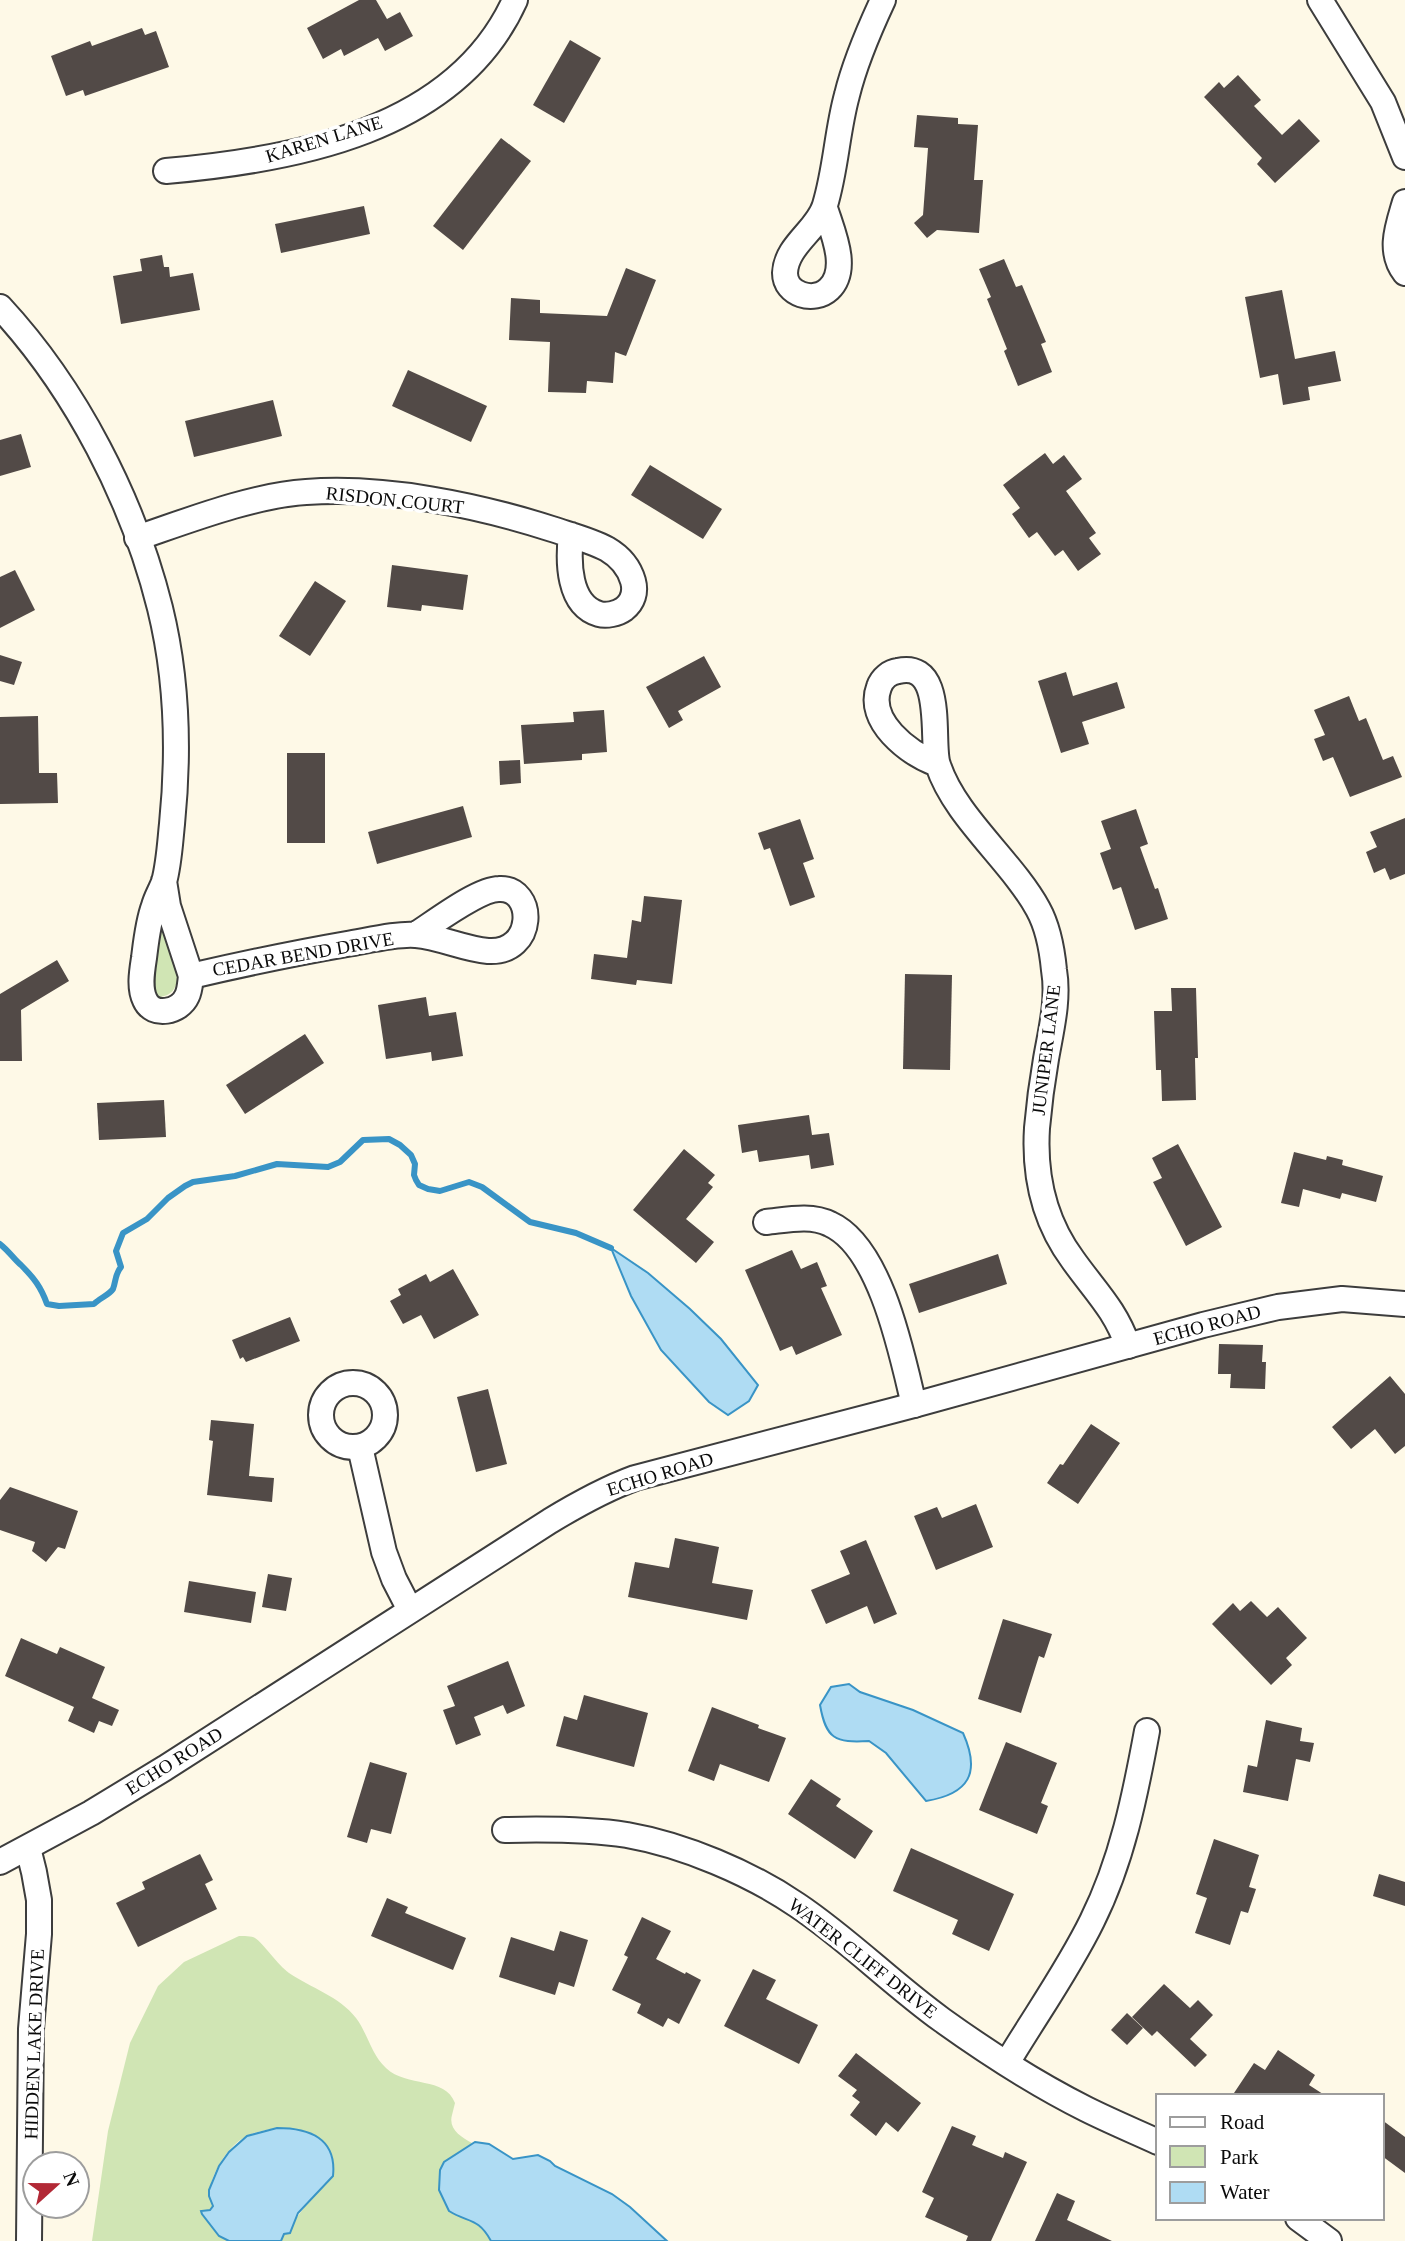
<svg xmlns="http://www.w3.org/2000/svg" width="1405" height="2241" font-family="Georgia,serif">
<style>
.green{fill:#d0e5b4}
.water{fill:#afdcf3;stroke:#3994c6;stroke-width:2}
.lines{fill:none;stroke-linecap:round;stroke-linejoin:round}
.stream{stroke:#3994c6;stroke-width:6}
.building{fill:#524a47}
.street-casing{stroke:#3d3d3d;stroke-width:28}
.street{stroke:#fff;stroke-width:24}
.labels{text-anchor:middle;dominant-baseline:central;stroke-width:7;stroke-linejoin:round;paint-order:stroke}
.street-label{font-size:19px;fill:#0a0a0a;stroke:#fff}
</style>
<rect width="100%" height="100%" fill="#fef9e7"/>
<g class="green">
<path d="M160,930H163L166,932C172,951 191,993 160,997L156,994L152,983Z"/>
<path d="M239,1936C243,1936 252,1936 255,1938C262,1942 278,1965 289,1973C311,1988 339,1996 356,2018C368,2034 371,2054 386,2068C407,2088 445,2076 455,2103C454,2107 453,2111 452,2115C448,2129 461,2137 472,2143L466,2149L451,2157L439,2180L441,2195L449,2211C468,2223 478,2217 491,2241H281L284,2234L290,2233L292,2224L306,2205L277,2128C267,2130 257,2131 249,2135C228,2144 210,2174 209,2196L213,2206L210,2210H204L212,2227L229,2241H92L108,2131L130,2043L158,1986L184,1962Z"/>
</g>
<g class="water">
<path d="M611,1248L648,1273L690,1309L721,1339L758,1385L749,1401L728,1415L709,1402L661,1350L631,1296Z"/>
<path d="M849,1684L860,1692L913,1710L963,1733C981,1773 969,1794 926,1801L886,1753L869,1741C835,1743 826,1739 820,1705L831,1687Z"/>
<path d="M277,2128C309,2128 337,2138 333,2176L298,2213L290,2233L284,2234L281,2241H229L219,2236L202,2214L201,2211L210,2210L213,2206L209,2196V2190L219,2166L229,2152L247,2136Z"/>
<path d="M475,2142L489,2144L513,2159L538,2155L550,2161L555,2166L612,2194L630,2207L667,2241H491C478,2217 468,2223 449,2211L439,2190L440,2170L444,2162Z"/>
</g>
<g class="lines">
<path class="stream" d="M0,1244C9,1251 13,1258 21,1265C34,1278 41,1287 47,1304L59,1306L94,1304C100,1298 109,1295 113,1289C116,1281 115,1274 121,1267L116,1251L123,1233L147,1219L168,1198L185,1186L193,1182L235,1176L277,1164L328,1167L340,1162L363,1140L389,1139L400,1145L411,1155L415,1164L414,1175L416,1180L419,1185L428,1189L440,1191L469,1182L482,1187L530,1222L576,1233L611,1248"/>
</g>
<g class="building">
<path d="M359,0H376L387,19L400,12L413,36L385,51L378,38L344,56L341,49L323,59L307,28Z"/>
<path d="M142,28L145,35L156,31L169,67L85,96L83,90L66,96L51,56L90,41L92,46Z"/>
<path d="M570,40L601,58L564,123L533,105Z"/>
<path d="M1238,75L1261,100L1254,106L1282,135L1299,119L1320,141L1275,183L1257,164L1262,158L1204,97L1219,82L1224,88Z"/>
<path d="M917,115L958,118V124L978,125L974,180H983L979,233L937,230L927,238L914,223L923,215L928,148L914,147Z"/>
<path d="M501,138L531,161L463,250L433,226Z"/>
<path d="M364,206L370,234L281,253L275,224Z"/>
<path d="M162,255L164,267H169L170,277L193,273L200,310L121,324L113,276L142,271L140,259Z"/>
<path d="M1004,259L1016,287L1022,285L1046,342L1041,344L1052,372L1018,386L1004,351L1007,349L987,299L991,297L979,269Z"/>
<path d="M626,268L656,280L626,356L615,352L613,383L587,381L586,393L548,392L550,342L509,340L511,298L540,300V313L607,316Z"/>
<path d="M1282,290L1295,359L1335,351L1341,381L1308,387L1310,400L1283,405L1278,374L1260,378L1245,297Z"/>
<path d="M408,370L487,406L471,442L392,406Z"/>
<path d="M273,400L282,436L194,457L185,421Z"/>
<path d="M21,434L31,467L0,476V440Z"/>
<path d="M1045,453L1053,464L1064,455L1082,479L1066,491L1096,533L1089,538L1101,554L1078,571L1063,550L1055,556L1037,532L1029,538L1012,514L1020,508L1003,485Z"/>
<path d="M650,465L722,509L703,539L631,495Z"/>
<path d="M392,565L468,575L463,610L422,605L421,611L387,607Z"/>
<path d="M15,570L35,610L0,628V577Z"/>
<path d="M315,581L346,601L310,656L279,636Z"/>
<path d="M0,655L22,662L14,685L0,681Z"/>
<path d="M704,656L721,687L678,711L683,720L669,728L646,687Z"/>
<path d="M1066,672L1073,696L1117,682L1125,708L1082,722L1089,744L1061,753L1038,681Z"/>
<path d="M1349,696L1359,721L1366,718L1383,760L1393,756L1402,777L1350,797L1333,757L1323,761L1314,739L1325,735L1314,710Z"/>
<path d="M604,710L607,752L582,754V760L524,764L521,725L574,722L573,712Z"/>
<path d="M38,716L39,773H57L58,803L0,804V717Z"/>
<rect x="287" y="753" width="38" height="90"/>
<path d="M520,760L521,783L500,785L499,761Z"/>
<path d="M463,806L472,837L377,864L368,832Z"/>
<path d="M1136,809L1148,844L1140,847L1155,889L1158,888L1168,919L1135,930L1121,887L1113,890L1100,853L1111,849L1101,821Z"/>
<path d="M1405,818V874L1390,880L1385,868L1374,873L1366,852L1377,847L1370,832Z"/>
<path d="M800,819L814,859L803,863L815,897L790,906L770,848L764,850L758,833Z"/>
<path d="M644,896L682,900L672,984L637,980L636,985L591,979L594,954L627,958L632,920L641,922Z"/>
<path d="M57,960L69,981L21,1010L22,1061H0V994Z"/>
<path d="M905,974L952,975L950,1070L903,1069Z"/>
<path d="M1171,988H1196L1198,1058H1195L1196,1100L1162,1101L1161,1070H1156L1154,1011H1172Z"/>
<path d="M426,997L429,1016L456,1012L463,1056L432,1061L431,1052L386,1059L378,1005Z"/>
<path d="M305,1034L324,1063L245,1114L226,1085Z"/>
<path d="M164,1100L166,1137L99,1140L97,1103Z"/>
<path d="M809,1115L812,1135L829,1133L834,1165L811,1169L809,1155L759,1162L757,1150L742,1153L738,1125Z"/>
<path d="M1178,1144L1222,1227L1186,1246L1153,1182L1162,1178L1152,1158Z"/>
<path d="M684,1149L715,1175L708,1183L713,1187L686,1219L714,1242L696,1263L633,1210Z"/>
<path d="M1294,1152L1326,1160L1327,1156L1343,1160L1342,1165L1383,1176L1376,1202L1342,1193L1340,1199L1303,1189L1299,1207L1281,1203Z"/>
<path d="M792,1250L801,1269L817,1262L827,1286L821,1288L842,1335L796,1355L792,1346L780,1351L745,1270Z"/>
<path d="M998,1254L1007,1284L919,1313L909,1284Z"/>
<path d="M453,1269L479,1315L434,1339L421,1315L403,1324L390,1301L401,1295L398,1289L426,1274L430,1282Z"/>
<path d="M290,1317L300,1341L246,1362L243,1357L240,1359L232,1340Z"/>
<path d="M1219,1344L1263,1345L1262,1362H1266L1265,1389L1230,1388L1231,1374H1218Z"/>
<path d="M1390,1376L1405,1394V1446L1395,1454L1375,1429L1351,1449L1332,1427Z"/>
<path d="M488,1389L507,1464L476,1472L457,1397Z"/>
<path d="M211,1420L254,1424L249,1476L274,1478L272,1502L207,1495L213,1441L209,1440Z"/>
<path d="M1091,1424L1120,1443L1078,1504L1047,1483L1060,1464L1063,1465Z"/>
<path d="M10,1487L78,1511L65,1549L58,1547L46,1562L32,1551L35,1542L0,1530V1500Z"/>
<path d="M976,1504L993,1547L936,1570L914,1516L937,1507L942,1518Z"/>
<path d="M675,1538L719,1547L712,1583L753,1590L747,1620L628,1597L635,1562L669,1568Z"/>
<path d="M866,1540L897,1614L874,1624L867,1606L826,1624L811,1590L850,1574L840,1551Z"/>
<path d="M268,1574L292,1578L286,1611L262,1607Z"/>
<path d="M189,1581L256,1592L251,1623L184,1612Z"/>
<path d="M1251,1601L1267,1617L1278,1607L1307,1638L1286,1658L1292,1665L1271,1685L1212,1624L1233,1603L1240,1611Z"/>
<path d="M1003,1619L1052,1634L1044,1658L1039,1656L1021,1713L978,1699Z"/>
<path d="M21,1638L57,1654L60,1647L105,1667L92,1698L119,1710L112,1726L99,1721L94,1733L68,1721L74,1707L5,1676Z"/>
<path d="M508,1661L525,1706L507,1714L503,1705L474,1717L481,1735L456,1745L443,1710L455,1706L447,1686Z"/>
<path d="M584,1695L648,1713L634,1767L556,1746L564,1716L577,1720Z"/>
<path d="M712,1707L759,1725L758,1728L786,1738L769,1782L720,1764L714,1781L688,1771Z"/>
<path d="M1266,1720L1302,1728L1300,1741L1314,1743L1310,1762L1296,1759L1288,1801L1243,1792L1248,1765L1257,1767Z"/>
<path d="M1006,1742L1057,1763L1041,1803L1048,1806L1037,1834L979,1810Z"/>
<path d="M370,1762L407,1773L391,1834L371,1829L367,1843L347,1837Z"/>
<path d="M811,1779L841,1799L836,1806L873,1831L855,1859L788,1814Z"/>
<path d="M1214,1839L1259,1855L1249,1887L1256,1889L1248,1913L1241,1911L1230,1945L1195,1933L1207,1898L1196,1894Z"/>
<path d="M911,1848L1014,1894L989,1951L952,1934L958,1920L893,1891Z"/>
<path d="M200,1854L213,1880L205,1884L217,1909L138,1947L116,1903L145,1889L142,1882Z"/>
<path d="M1379,1874L1405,1882V1906L1373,1896Z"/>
<path d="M387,1898L408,1907L405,1913L466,1938L453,1970L371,1936Z"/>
<path d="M642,1917L671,1931L656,1959L685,1974L686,1972L701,1980L679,2024L668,2018L663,2027L637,2013L641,2004L612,1990L628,1957L624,1955Z"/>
<path d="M560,1931L588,1940L574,1987L559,1982L555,1995L499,1977L511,1937L554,1951Z"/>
<path d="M753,1969L776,1980L766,1999L818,2025L799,2064L724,2026Z"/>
<path d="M1164,1984L1190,2008L1198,2000L1213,2015L1190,2039L1207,2055L1195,2067L1157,2031L1152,2036L1132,2017Z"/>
<path d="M1127,2013L1143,2028L1127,2045L1111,2030Z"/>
<path d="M1278,2050L1315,2075L1309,2085L1326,2096H1232L1254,2063L1265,2070Z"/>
<path d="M856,2053L921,2103L898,2132L886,2122L876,2136L850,2115L860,2102L852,2096L857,2090L838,2076Z"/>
<path d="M1382,2120L1405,2137V2173L1382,2156Z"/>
<path d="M952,2126L976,2136L972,2145L1003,2158L1005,2152L1027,2162L991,2241H966L968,2236L925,2217L934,2198L922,2192Z"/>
<path d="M1057,2193L1075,2201L1067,2220L1112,2241H1035Z"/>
</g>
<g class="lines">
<defs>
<g id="street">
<path d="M1320,0L1383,102L1405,157"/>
<path d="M166,171C294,160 456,131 515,0"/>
<path d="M1405,202C1398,226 1388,251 1405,273"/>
<path d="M825,208C832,231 850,269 829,289C814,303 785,295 785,273C786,245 818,230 825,205C836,169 837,131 847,95C855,62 869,30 883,0"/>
<path d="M0,307C76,389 133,500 160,608C177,677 179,754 172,824C170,843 169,864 164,882C161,890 156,898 154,906C148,922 146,942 144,958C142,971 139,988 145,1000C153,1018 180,1012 187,996C190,990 190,983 191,976L168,906L164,881"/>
<path d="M137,538C187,521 254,495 306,492C385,486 477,505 552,529C570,535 590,540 607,549C619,556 629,567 633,581C636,592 633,602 624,609C617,614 606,616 599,614C568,605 568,561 571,535"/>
<path d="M937,764C908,753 866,721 879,687C882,678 890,672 898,671C947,660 930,744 938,765C955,817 1011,860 1038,909C1048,927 1052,949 1054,970C1059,1000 1051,1030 1046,1059C1042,1082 1039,1105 1037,1128C1034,1176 1044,1221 1073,1260C1095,1291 1115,1309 1128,1346"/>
<path d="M191,976C243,964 295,953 347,944C366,941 398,933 416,935C440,937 464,949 488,951C536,954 536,887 499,889C478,889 434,923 415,935"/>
<path d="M766,1222C786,1220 811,1214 830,1224C881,1247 902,1355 914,1405"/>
<circle cx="353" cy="1415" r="32"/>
<path d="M360,1447L384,1552L394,1579L410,1610"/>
<path d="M505,1830C546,1829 587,1829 627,1835C684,1845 750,1873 797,1905C848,1939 892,1984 942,2020C988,2053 1036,2084 1086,2109C1110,2121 1134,2131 1158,2142"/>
<path d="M28,1848L34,1872L39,1900V1934L31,2029L29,2241"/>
<path d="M0,1862L91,1813L165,1768L550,1521C578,1504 605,1489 635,1478L914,1405L1203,1325L1278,1307L1342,1299L1405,1304"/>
<path d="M1007,2063C1035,2016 1068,1970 1092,1921C1122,1861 1135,1796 1147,1731"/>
<path d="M1298,2218L1329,2241"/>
</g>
</defs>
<use href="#street" class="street-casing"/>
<use href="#street" class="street"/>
</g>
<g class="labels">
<g class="street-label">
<text transform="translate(324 139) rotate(-17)">KAREN LANE</text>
<text transform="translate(395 500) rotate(6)">RISDON COURT</text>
<text transform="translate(303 954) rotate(-10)">CEDAR BEND DRIVE</text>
<text transform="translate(1046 1050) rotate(-83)">JUNIPER LANE</text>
<text transform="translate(1207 1325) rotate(-15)">ECHO ROAD</text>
<text transform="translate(660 1474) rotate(-17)">ECHO ROAD</text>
<text transform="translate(174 1761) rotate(-32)">ECHO ROAD</text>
<text transform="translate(863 1958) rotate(38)">WATER CLIFF DRIVE</text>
<text transform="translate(34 2044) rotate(-88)">HIDDEN LAKE DRIVE</text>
</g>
</g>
<rect x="1156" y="2094" width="228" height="126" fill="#ffffff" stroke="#9d9d9d" stroke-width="2"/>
<rect x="1170" y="2117" width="35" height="10" fill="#ffffff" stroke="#9d9d9d" stroke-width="2"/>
<text x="1220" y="2129" font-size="21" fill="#0a0a0a">Road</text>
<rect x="1170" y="2146" width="35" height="21" fill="#d0e5b4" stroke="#9d9d9d" stroke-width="2"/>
<text x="1220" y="2164" font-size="21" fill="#0a0a0a">Park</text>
<rect x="1170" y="2182" width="35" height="21" fill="#afdcf3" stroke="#9d9d9d" stroke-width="2"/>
<text x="1220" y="2199" font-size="21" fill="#0a0a0a">Water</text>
<g transform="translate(56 2185) rotate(69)"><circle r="33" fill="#ffffff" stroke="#9d9d9d" stroke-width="2"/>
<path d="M0-5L12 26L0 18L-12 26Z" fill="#b22936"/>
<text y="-10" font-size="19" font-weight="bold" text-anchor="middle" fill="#0a0a0a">N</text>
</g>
</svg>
